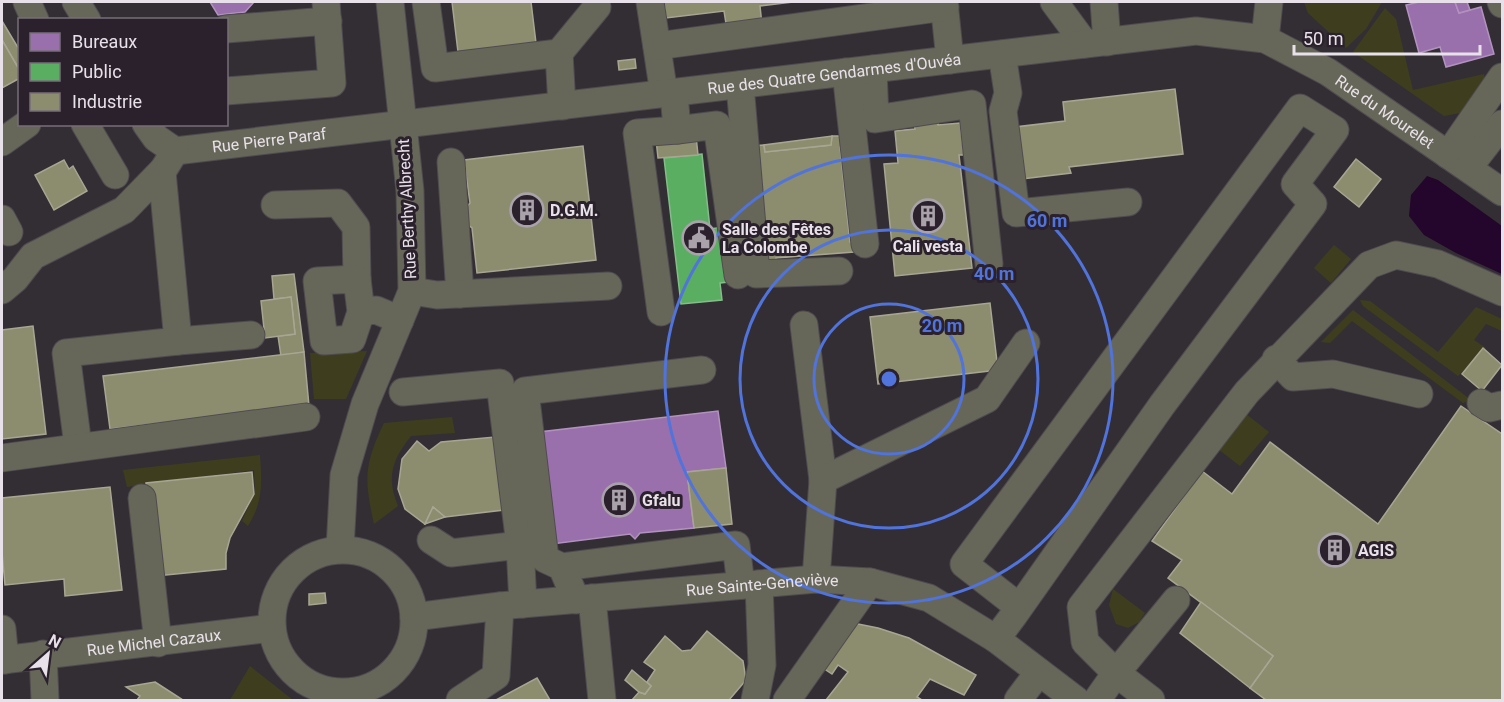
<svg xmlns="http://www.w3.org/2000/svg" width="1504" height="702" font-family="Roboto,sans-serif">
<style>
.green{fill:#3e3e1f}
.water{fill:#24052b}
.offices{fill:#9970ab;stroke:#b192be;stroke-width:1.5}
.public{fill:#5aae61;stroke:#85bd8a;stroke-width:1.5}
.industry{fill:#8c8c6e;stroke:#a8a693;stroke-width:1.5}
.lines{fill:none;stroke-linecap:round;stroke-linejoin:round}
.minor-casing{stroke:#4f4b50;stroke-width:29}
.minor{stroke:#676759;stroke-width:27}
.ring{fill:none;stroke:#5073dc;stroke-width:3}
.labels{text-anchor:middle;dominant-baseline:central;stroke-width:6;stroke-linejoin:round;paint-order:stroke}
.street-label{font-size:16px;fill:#e8e1e9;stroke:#2b212d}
.poi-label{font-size:16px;font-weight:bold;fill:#e8e1e9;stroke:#2b212d;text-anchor:start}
.centre{fill:#5073dc;stroke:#2b212d;stroke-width:3}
.ring-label{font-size:18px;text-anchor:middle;font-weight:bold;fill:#5073dc;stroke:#2b212d;stroke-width:6;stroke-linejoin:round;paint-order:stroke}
</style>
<rect width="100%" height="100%" fill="#332e34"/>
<g class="green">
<path d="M1304,2H1382L1366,29L1346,48L1308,13Z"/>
<path d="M1385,8L1396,19L1413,90L1484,74L1485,82L1460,113L1444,116L1353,52Z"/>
<path d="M1334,245L1351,259L1331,283L1314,268Z"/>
<path d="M1360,300L1370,301L1438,352L1476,307L1502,319V331L1486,324L1474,340L1486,348L1458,376L1363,306Z"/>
<path d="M1353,310L1471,400L1463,403L1352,321L1330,343L1321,342Z"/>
<path d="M367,351L346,399H314L310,353Z"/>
<path d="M1246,414L1269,432L1240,466L1218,449Z"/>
<path d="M452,417L455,433L411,436C392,460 386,477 398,506L374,524C364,479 364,465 384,423Z"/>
<path d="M260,455C262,483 263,502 248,526L242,521L255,492L254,470L127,487L123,470Z"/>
<path d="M1113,589L1145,613L1139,622L1128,628L1116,624L1109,605Z"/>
<path d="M250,666L293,700H230Z"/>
</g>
<path class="water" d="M1427,176L1438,180L1502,226V274L1456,253L1424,235L1409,216L1411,195Z"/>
<g class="offices">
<path d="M210,2H254L245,12L218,15Z"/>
<path d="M1419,2H1455L1459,13L1481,7L1494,54L1446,67L1440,47L1419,53L1406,5Z"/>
<path d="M1455,2H1467L1470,10L1459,13Z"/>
<path d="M718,411L726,468L687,472L694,528L640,533L635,539L630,534L552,544L539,432Z"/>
</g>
<path class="public" d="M702,154L710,229L723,227L729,282L720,283L722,300L681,304L664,158Z"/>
<g class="industry">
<path d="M452,2H531L536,43L458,52Z"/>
<path d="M664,2H793L760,6L762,25L727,30L724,11L666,18Z"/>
<path d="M2,21L20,51V71L2,40Z"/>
<path d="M2,40L20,71V78L2,88Z"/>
<path d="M635,59L636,68L619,70L618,61Z"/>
<path d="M1175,89L1183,154L1069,167L1071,173L1022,179L1015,127L1065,121L1063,102Z"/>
<path d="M938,119V125L960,123L964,155H959L972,268L895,276L884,164L898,163L895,131L915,129L914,122Z"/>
<path d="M696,136L698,155L658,158L656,139Z"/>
<path d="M832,136H842L843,146L840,147L850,242H853L854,252L776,258V261L766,262L751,146L764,145L765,152L831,145Z"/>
<path d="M832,136L831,145L765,152L764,145Z"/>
<path d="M583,146L596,260L477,273L472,228L458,217L470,203L464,160Z"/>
<path d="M1356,159L1381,179L1359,207L1334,187Z"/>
<path d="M64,160L69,169L73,166L87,191L54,210L35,175Z"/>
<path d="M294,274L304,352L281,356L278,336L295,334L291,297L274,299L272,276Z"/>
<path d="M291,297L295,334L265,338L261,301Z"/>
<path d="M990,303L998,370L878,384L870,317Z"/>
<path d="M33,326L46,434L2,439V330Z"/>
<path d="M1483,348L1502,365L1482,391L1462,374Z"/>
<path d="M304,352L309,406L110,429L103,376Z"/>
<path d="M1461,406L1502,434V700H1266L1250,688L1273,656L1168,578L1182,560L1152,541L1202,471L1232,494L1270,442L1378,524Z"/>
<path d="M495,437L504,510L445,517L433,507L425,524L405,509L398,489L402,459L417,441L429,451L441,442Z"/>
<path d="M726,468L732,524L694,528L687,472Z"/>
<path d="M252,472L254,494L230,538L226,553V569L156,576L146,483Z"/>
<path d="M110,487L122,590L65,596L64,579L5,585L2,552V498Z"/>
<path d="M433,507L445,517L425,524Z"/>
<path d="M325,593L326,603L309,605V594Z"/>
<path d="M1201,602L1273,656L1250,688L1180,633Z"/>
<path d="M853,623L878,628L909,638L976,675L964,695L930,679L917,697L922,700H826L848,672L838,665L832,674L820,666Z"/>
<path d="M707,631L743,661L746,680L729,700H632L639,692L645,694L651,686L647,682L655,670L644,662L665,636L682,651L691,650Z"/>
<path d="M632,670L651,686L645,694L639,692L625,680Z"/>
<path d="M537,678L550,700H496Z"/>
<path d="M155,682L183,700H137L140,696L126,687Z"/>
</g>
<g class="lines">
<defs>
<g id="minor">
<path d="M27,2L35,20"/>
<path d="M76,2L87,20"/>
<path d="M426,2L435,68L559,53L597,7L596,2"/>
<path d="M650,2L664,94"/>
<path d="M944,2L950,60"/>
<path d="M1054,2L1085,44"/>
<path d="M1104,2L1107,42"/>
<path d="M1501,2L1502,4"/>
<path d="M226,29L328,21"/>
<path d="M1265,39L1269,2"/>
<path d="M657,46L945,7"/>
<path d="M559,53L562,106"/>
<path d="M1002,54L1008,93L1003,111L1016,213L1128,202"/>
<path d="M873,69L875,119L972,104L989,264"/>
<path d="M846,72L865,244"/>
<path d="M740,85L756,274L839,271"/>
<path d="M226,91L332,83L326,2"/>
<path d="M85,124L115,175"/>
<path id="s1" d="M146,124L156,138L175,151L1196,31L1265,39L1328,72L1502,192"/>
<path d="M677,130L717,125L738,275"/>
<path d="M2,142L27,124"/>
<path d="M1448,155L1502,77"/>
<path d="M451,162L460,294"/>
<path d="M1468,168L1502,124"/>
<path d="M275,205L338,203L356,227L357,279"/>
<path d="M2,219L9,232"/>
<path d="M2,290L15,279L33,256L124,210L163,170"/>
<path d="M412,291L437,295L608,286"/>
<path d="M361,312L357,279L317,281L324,341L352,339L361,312L376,310L400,320"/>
<path d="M661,312L637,133L677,130L674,93"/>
<path d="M804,325L823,480"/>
<path d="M178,341L251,335"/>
<path d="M1276,359L1293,377L1333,374L1419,394"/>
<path d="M403,392L500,383L520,545"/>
<path d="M1481,403L1489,408L1502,405"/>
<path d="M78,446L66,353L178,341L162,172L175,151"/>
<path d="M2,458L306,417"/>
<path d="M142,498L158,643"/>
<path d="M431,540L451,553L520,545L523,604"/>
<path d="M340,549L344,475L365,404L412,291L410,191L390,2"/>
<circle cx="343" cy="621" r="71"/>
<path d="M562,567L736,545L741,585"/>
<path d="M816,579L823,480L987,399L1026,343"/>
<path d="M592,598L602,700"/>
<path d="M576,600L562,567L545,559L525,391L702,370"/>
<path d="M1176,600L1116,673L1085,642L1081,607L1247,392L1369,265L1396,255L1438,264L1502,292"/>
<path id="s2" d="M414,617L500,606L816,579L870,582L929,598L996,639L1076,700"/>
<path d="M2,629L5,660"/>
<path d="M996,639L1014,615L1162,405L1313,204L1295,184L1335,130L1300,108L964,564L1019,607"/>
<path d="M43,654L45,700"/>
<path id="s3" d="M2,660L272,628"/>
<path d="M460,700L496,676L500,606"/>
<path d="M755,700L762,665L759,584"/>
<path d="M787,700L870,582"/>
<path d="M1018,700L1039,672"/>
<path d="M1097,700L1116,673L1151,700"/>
</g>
</defs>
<use href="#minor" class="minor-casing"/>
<use href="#minor" class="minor"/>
</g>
<g class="ring">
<circle cx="889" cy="379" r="75"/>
<circle cx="889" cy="379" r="149"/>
<circle cx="889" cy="379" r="224"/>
</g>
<defs>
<symbol id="building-ring" viewBox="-11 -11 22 22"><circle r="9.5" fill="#2b212d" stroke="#a9a2aa" stroke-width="1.5"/><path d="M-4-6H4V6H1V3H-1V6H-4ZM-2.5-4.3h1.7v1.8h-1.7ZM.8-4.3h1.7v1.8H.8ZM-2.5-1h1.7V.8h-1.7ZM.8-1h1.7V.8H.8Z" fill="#a9a2aa"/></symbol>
<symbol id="civic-ring" viewBox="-11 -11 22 22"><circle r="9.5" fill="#2b212d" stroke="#a9a2aa" stroke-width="1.5"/><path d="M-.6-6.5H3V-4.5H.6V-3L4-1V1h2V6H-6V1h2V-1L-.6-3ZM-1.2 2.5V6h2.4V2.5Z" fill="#a9a2aa"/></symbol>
</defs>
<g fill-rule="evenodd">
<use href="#building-ring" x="508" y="191" width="38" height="38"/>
<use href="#building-ring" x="909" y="197" width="38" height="38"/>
<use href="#civic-ring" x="680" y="219" width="38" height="38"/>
<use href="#building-ring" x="600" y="481" width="38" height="38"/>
<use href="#building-ring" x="1316" y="531" width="38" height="38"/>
</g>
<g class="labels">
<g class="street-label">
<text stroke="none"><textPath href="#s1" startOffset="704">Rue des Quatre Gendarmes d'Ouvéa</textPath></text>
<text stroke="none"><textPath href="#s1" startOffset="1278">Rue du Mourelet</textPath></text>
<text stroke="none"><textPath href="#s1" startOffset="135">Rue Pierre Paraf</textPath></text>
<text transform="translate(407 209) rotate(-93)">Rue Berthy Albrecht</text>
<text stroke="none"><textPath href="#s2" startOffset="350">Rue Sainte-Geneviève</textPath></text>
<text stroke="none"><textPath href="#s3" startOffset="153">Rue Michel Cazaux</textPath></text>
</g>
<g class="poi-label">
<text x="550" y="210">D.G.M.</text>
<text x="722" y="229">Salle des Fêtes<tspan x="722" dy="18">La Colombe</tspan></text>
<text x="928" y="246" text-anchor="middle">Cali vesta</text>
<text x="642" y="500">Gfalu</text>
<text x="1358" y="550">AGIS</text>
</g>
</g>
<circle cx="889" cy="379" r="9" class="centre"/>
<g class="ring-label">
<text x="1047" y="227">60 m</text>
<text x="994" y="280">40 m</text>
<text x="942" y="332">20 m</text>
</g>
<rect width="1504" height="702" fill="none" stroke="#e8e1e9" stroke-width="6"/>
<rect x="18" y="18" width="210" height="108" fill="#2b212d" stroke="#776e78" stroke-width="1.5"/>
<rect x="30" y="33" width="30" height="18" fill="#9970ab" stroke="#776e78" stroke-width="1.5"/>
<text x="72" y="48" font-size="18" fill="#e8e1e9">Bureaux</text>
<rect x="30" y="63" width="30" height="18" fill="#5aae61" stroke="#776e78" stroke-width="1.5"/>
<text x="72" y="78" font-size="18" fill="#e8e1e9">Public</text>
<rect x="30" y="93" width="30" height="18" fill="#8c8c6e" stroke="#776e78" stroke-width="1.5"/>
<text x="72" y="108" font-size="18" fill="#e8e1e9">Industrie</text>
<g transform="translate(48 654) rotate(28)" stroke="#2b212d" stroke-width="4.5" paint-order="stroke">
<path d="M0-4.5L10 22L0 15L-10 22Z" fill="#e8e1e9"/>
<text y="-9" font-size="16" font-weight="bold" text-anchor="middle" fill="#e8e1e9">N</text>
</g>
<path d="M1294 45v9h186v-9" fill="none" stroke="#e8e1e9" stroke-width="3"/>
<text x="1303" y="45" font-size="18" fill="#e8e1e9" stroke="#2b212d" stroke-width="4.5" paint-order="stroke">50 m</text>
</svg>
